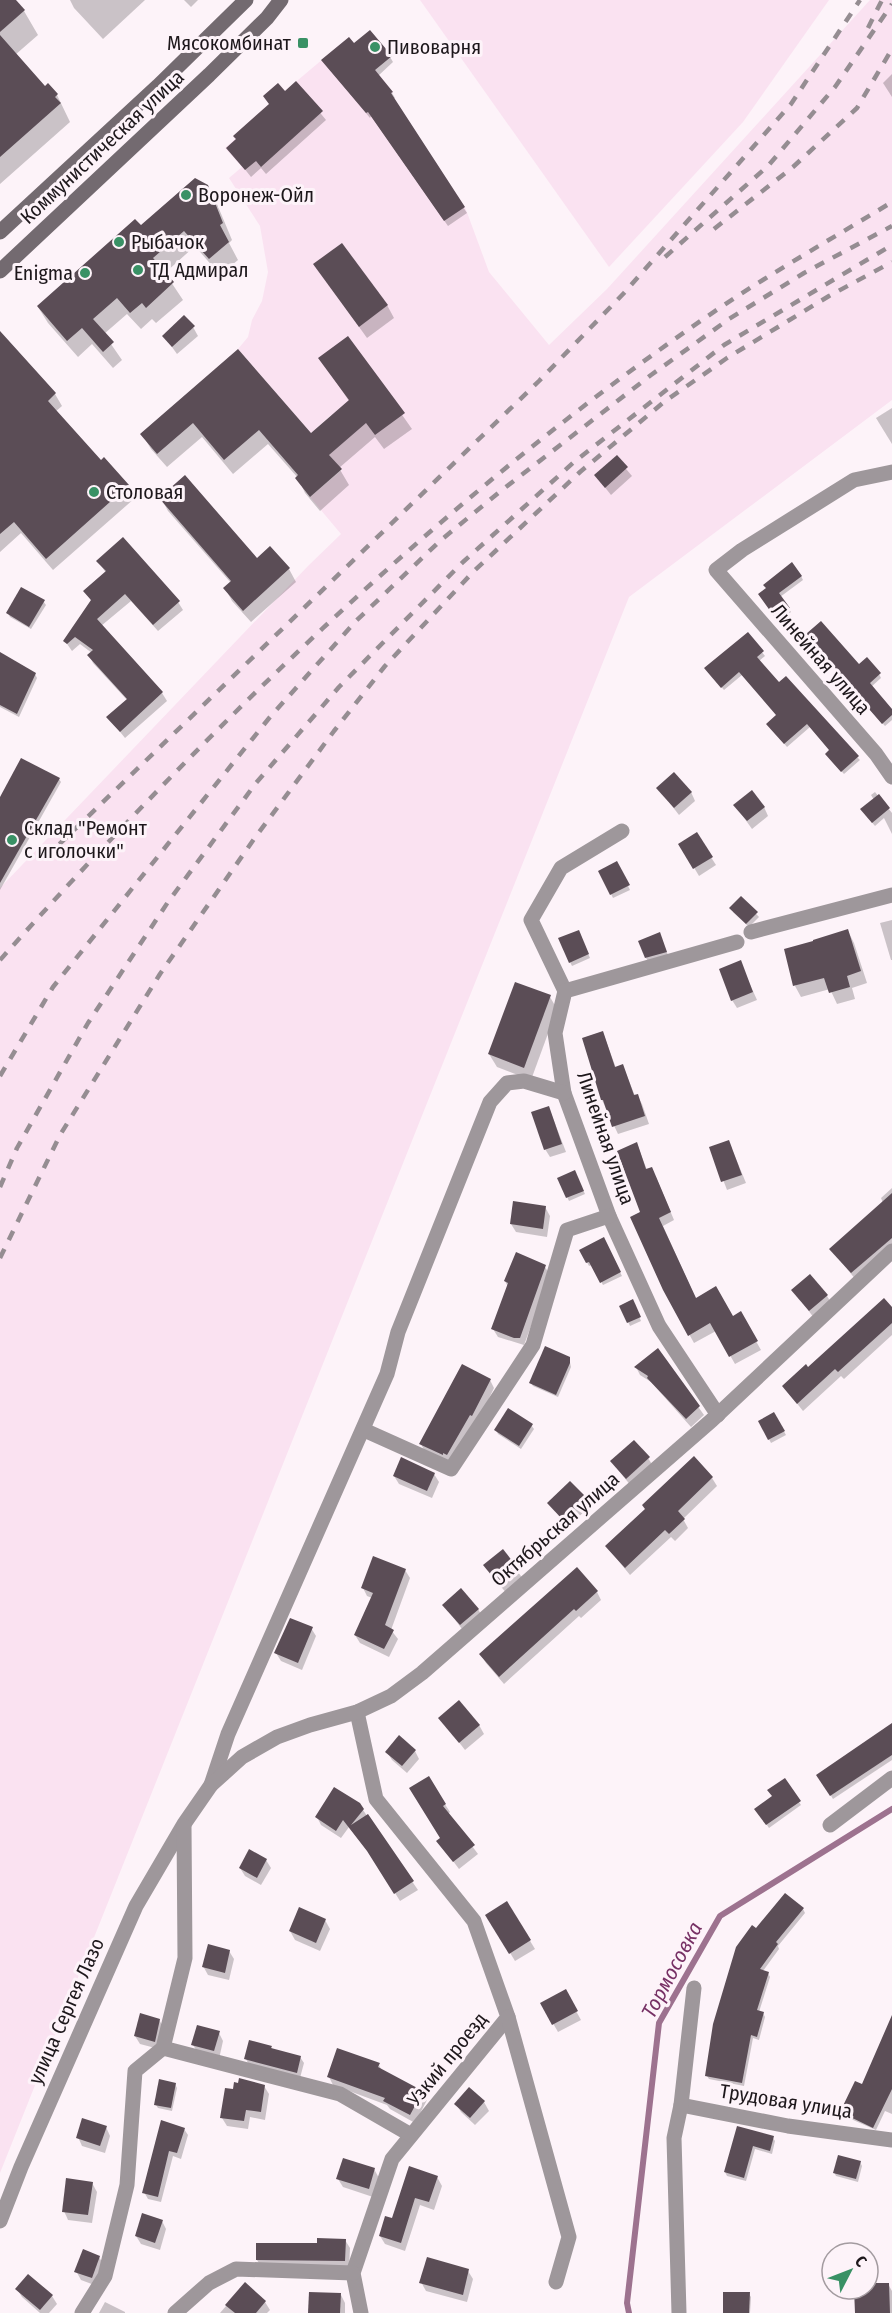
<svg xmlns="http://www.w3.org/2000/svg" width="892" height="2313" font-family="'Fira Sans Condensed',sans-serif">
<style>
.built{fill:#fae2f1}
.shadow{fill:#0003}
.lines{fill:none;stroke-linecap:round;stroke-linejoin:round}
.stream{stroke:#9d728f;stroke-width:6}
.building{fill:#5b4d56}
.minor{stroke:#9e979b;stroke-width:15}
.secondary{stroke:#736a70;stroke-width:15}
.rail{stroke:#958d92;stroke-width:4.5;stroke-dasharray:10 10;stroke-linecap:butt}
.poi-dot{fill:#399165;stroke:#fdf3f9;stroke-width:2}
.labels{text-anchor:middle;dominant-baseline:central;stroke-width:6;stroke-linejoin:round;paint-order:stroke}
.poi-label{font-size:20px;fill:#1d171b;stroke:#fdf3f9;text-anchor:start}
.street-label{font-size:20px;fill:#1d171b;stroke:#fdf3f9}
.water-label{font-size:21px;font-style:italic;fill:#773165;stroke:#fdf3f9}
</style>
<rect width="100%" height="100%" fill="#fdf3f9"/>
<g class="built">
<path d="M420,0H829L743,122L609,267Z"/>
<path d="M870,0H892V400L629,597L0,2173V888L308,566L341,534L310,497L342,470L329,455L350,436L331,415L311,433L238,349L248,337L252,320L262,301L268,272L260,226L229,178L242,167L225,148L235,139L233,136L269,104L263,96L278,83L285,91L349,37L393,92L391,94L465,207L489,272L549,345L607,289Z"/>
</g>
<g class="shadow">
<path d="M0,0H14L24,11L38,35L15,55L45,88L57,95L70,122L0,184Z"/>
<path d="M70,0H145L103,39L74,8Z"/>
<path d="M184,0H198L191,7Z"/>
<path d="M353,45L390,57L393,62L378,76L392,93L395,98L393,99L467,213L448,226L371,116L370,118L326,65Z"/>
<path d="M892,74V97L883,83Z"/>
<path d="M296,83L326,120L266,174L261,168L251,177L228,148Z"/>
<path d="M207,186L217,204L232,240L229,243L238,260L220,275L195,246L165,273L183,300L156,323L152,319L141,329L127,314L104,334L122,360L113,368L92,344L78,357L48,323L38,307L141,228Z"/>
<path d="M315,265L387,305L394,318L367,338Z"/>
<path d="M193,327L198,336L177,354L164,336Z"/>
<path d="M0,335L55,394L62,406L55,412L100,462L104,459L128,486L135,498L53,570L21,533L0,552Z"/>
<path d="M348,338L412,429L384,449L375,437L339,468L349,485L320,511L305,493L298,478L268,444L233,474L202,437L167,467L151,449L142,434L238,351L311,435L349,401L320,358Z"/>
<path d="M892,408V444L876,418Z"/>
<path d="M616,457L632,476L611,495L596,476Z"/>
<path d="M161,498L257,560L270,548L289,569L296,582L251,622L232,601L225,588L231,583L168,511Z"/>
<path d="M98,561L178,602L183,610L158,631L131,601L101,626L162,693L167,701L125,738L108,717L127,700L93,663L89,655L92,653L80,644L72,651L65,641L92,602L85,591L106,573Z"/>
<path d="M801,576L803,580L780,597L791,612L779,621L762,598Z"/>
<path d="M43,601L46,605L31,629L10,617L8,613Z"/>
<path d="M747,634L765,656L759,661L779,684L857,757L860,760L844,774L829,758L831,751L810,727L787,747L770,727L778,716L742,675L724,690L708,672Z"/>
<path d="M0,653L35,674L37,678L19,717L0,707Z"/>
<path d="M858,666L879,674L881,678L871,687L892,711V720L885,726L845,683L844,678Z"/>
<path d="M59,779L61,782L0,890V800Z"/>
<path d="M658,788L691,792L695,801L679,815Z"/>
<path d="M875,792L892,813V834L884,818L875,826L864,813L874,800L871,795Z"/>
<path d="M735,805L764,807L768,816L752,829Z"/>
<path d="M696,834L716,865L699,876L680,844Z"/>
<path d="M617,863L630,890L613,898L600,872Z"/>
<path d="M741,898L759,917L749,927L733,912Z"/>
<path d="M892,920V960H891L880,923Z"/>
<path d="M848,931L854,943L867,983L852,988L855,999L837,1004L830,989L801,997L795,986Z"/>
<path d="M580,935L590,958L572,966L570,962Z"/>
<path d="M661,938L668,955L648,961L646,958Z"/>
<path d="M740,962L757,1000L737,1008L732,1000Z"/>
<path d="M550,997L557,1009L531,1080L497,1067L489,1054Z"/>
<path d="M603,1033L616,1068L623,1066L635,1096L637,1095L642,1104L649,1124L618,1134L602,1100Z"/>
<path d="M549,1108L566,1152L550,1157L545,1149Z"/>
<path d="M729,1142L746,1183L727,1190L711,1148Z"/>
<path d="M637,1144L647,1170L656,1177L674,1220L663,1226L696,1299L732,1318L740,1313L761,1350L735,1364L716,1331L694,1343L664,1289L642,1213Z"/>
<path d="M576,1175L585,1194L569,1201L559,1179Z"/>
<path d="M892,1188V1250L856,1280L831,1249L883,1203L881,1198Z"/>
<path d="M545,1207L550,1216L547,1237L516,1232L511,1224Z"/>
<path d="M603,1239L622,1276L603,1285L592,1265L589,1266L581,1251Z"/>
<path d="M545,1267L550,1275L524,1345L498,1337L493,1329L508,1287L505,1281Z"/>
<path d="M793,1290L827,1296L832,1304L814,1318Z"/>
<path d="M634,1305L641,1321L630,1326L621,1306Z"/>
<path d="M892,1309V1335L844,1379L841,1376L803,1411L784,1387Z"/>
<path d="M658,1350L704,1415L691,1427L651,1382L640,1375L636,1367Z"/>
<path d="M569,1358L571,1367L558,1397L533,1386L531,1383Z"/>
<path d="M490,1380L494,1388L477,1423L452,1462L425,1452L421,1444Z"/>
<path d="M774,1414L786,1435L771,1443L760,1422Z"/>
<path d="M531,1425L534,1429L521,1449L498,1434L496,1430Z"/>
<path d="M648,1458L653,1466L631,1486L612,1462Z"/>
<path d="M434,1474L439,1482L432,1498L399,1484L394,1476Z"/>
<path d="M712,1478L717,1486L683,1519L688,1528L675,1541L671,1537L630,1575L607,1547Z"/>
<path d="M570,1483L590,1506L568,1527L549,1503Z"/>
<path d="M502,1551L524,1580L507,1594L490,1573Z"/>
<path d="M405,1570L410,1578L391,1630L398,1639L389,1657L360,1643L355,1635L372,1598L367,1596L363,1588Z"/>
<path d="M597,1592L601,1600L581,1618L579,1616L504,1684L486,1663L481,1655Z"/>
<path d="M444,1605L478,1609L483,1618L465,1633Z"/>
<path d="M311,1628L316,1636L302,1670L281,1661L276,1653Z"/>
<path d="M440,1718L479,1725L484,1734L465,1750Z"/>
<path d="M892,1725V1760L833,1799L818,1775Z"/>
<path d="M415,1751L419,1759L407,1773L392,1760L387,1752Z"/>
<path d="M428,1778L450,1812L448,1814L478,1854L459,1869L438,1841L442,1838Z"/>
<path d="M784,1780L801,1805L769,1828L758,1812L773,1797Z"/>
<path d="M363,1810L418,1890L400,1901L374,1859L349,1827L341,1838L321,1825L317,1817Z"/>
<path d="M266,1860L271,1868L261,1885L245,1876L240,1868Z"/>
<path d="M507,1903L535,1949L515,1961L487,1915Z"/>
<path d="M803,1909L805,1913L778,1946L779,1949L763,1971L768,1973L770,1977L759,2012L763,2013L765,2017L759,2040L753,2038L744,2086L709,2079L707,2076L756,1930Z"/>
<path d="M325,1920L330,1929L320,1951L295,1940L290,1931Z"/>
<path d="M229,1951L234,1959L229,1980L208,1975L203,1966Z"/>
<path d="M565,1991L581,2020L558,2032L542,2004Z"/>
<path d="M159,2020L164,2028L159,2049L140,2044L135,2036Z"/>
<path d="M219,2033L223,2041L219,2059L198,2053L193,2045Z"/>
<path d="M892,2040V2114L885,2111L876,2130L844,2116L842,2112L863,2086Z"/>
<path d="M271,2047L273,2050L300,2057L304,2063L300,2078L249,2065L246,2059Z"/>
<path d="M379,2065L382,2071L422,2092L427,2100L415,2123L390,2109L387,2105L333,2085L329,2077Z"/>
<path d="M175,2084L177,2088L172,2111L158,2108L156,2105Z"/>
<path d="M264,2086L269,2094L265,2120L250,2117L248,2129L227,2126L222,2118Z"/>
<path d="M484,2102L489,2111L475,2125L461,2112L456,2104Z"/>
<path d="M162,2122L184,2129L188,2135L181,2159L173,2156L161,2202L148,2199L144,2192Z"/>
<path d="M106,2127L110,2136L105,2153L82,2146L78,2137Z"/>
<path d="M738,2128L773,2138L775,2141L772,2154L755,2149L746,2181L727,2176L725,2172Z"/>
<path d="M860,2162L862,2166L858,2182L836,2176L834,2172Z"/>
<path d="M410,2168L437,2177L442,2186L434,2210L420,2205L405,2251L385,2244L380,2236L392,2220Z"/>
<path d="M374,2169L379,2178L373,2197L343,2187L338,2179Z"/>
<path d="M92,2183L97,2192L92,2223L68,2220L64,2211Z"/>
<path d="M162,2221L166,2229L160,2250L141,2244L136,2236Z"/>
<path d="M345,2240L350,2248L349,2268H262L257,2260Z"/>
<path d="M99,2257L104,2265L97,2286L81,2280L76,2271Z"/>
<path d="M468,2271L473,2279L467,2302L426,2291L421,2282Z"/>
<path d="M245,2284L265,2302L270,2310L267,2313H220Z"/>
<path d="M868,2284H888L892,2291V2313H856V2289H868Z"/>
<path d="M17,2289L52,2296L57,2304L49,2313H40L22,2297Z"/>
<path d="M749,2294L751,2297L750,2313H725Z"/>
<path d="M341,2295L345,2303V2313H309Z"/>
<path d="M105,2302L125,2312V2313H99Z"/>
</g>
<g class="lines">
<path class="stream" d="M629,2313L627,2303L659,2023L720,1916L892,1809"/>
</g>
<g class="building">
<path d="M0,0H16L25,10L0,32Z"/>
<path d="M370,30L392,56L375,70L393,92L391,93L465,207L444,221L368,112L366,113L321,60L349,37L354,43Z"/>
<path d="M0,35L45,86L48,83L58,94L55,97L61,103L0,157Z"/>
<path d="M296,81L323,111L261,167L256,161L245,170L226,148L236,139L233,136L269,104L263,96L278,83L285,91Z"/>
<path d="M195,178L208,185L223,223L220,225L229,242L209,259L184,231L153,258L174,282L146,308L142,303L130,313L117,298L93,319L114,342L103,352L82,328L67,341L37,306L135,219L141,225Z"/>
<path d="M342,243L388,305L359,327L313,264Z"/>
<path d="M184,315L195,326L172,347L162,336Z"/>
<path d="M0,331L56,393L48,401L101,460L104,457L129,485L46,559L14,522L0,534Z"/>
<path d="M348,336L405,413L375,435L366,423L329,455L342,469L310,497L295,478L298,475L259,430L224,460L193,423L157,454L140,434L238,349L311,433L349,400L318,358Z"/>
<path d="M617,455L628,467L605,488L594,475Z"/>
<path d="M185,475L257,558L270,546L290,568L243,611L223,588L231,581L159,498Z"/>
<path d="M123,537L180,601L153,625L125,594L97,619L163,692L120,732L106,717L127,699L87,655L93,650L75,637L67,644L63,641L91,600L83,591L106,571L96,561Z"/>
<path d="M792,562L802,576L779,593L790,608L776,619L758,594L766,588L763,585Z"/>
<path d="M21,587L45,600L29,627L6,613Z"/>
<path d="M821,621L859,664L867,657L881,673L870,683L892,709V715L882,724L856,694L855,696L841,679L843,677L806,634Z"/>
<path d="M748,632L764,651L757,657L779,682L786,676L859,756L841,772L825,754L829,750L807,724L784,744L766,724L776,715L739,672L721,688L704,668Z"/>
<path d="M0,652L36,673L17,714L0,705Z"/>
<path d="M21,758L60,778L0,883V797Z"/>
<path d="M674,772L692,792L674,808L656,788Z"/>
<path d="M752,790L765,807L747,821L733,805Z"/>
<path d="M879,794L890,808L872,823L860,809Z"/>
<path d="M697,832L713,857L693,869L678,844Z"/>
<path d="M617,861L630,885L610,895L598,871Z"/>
<path d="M741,896L758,912L746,924L729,908Z"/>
<path d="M848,929L861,971L847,976L850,987L829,993L824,978L793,986L784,949L813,941V940Z"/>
<path d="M579,930L589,954L569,963L558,938Z"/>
<path d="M660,932L667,952L645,958L638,941Z"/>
<path d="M741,960L753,992L731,1001L719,969Z"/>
<path d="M515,982L551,995L524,1068L488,1054Z"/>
<path d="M603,1031L615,1067L623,1064L634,1095L638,1094L645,1116L612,1127L603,1100H601L582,1038Z"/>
<path d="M549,1106L562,1144L544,1150L531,1112Z"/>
<path d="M729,1140L742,1175L721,1182L709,1147Z"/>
<path d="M637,1142L646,1169L652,1167L671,1212L659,1218L696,1298L716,1286L733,1316L741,1311L758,1341L729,1357L710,1323L688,1336L663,1290L630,1217L640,1212L617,1151Z"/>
<path d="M575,1170L584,1191L566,1198L557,1178Z"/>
<path d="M892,1193V1238L851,1273L829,1249Z"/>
<path d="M513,1201L546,1206L543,1229L510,1224Z"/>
<path d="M604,1237L621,1272L600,1283L589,1262L586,1263L579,1250Z"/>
<path d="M516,1252L546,1265L520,1338H514L491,1329L508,1283L504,1281Z"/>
<path d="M810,1274L828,1295L809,1311L791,1290Z"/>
<path d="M884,1298L892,1307V1323L838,1372L835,1369L797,1404L782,1386L806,1364L808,1367Z"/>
<path d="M633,1299L641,1317L627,1323L619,1306Z"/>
<path d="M545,1346L570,1357V1363L556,1395L529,1383Z"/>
<path d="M658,1348L700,1406L686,1419L647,1378L648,1376L634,1367Z"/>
<path d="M462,1364L491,1379L472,1416L470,1415L447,1455L443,1453V1455L419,1444Z"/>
<path d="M508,1408L533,1424L519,1446L494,1430Z"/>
<path d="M774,1412L785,1431L768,1440L758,1421Z"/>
<path d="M634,1440L650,1457L626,1479L610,1461Z"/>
<path d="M694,1456L713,1477L678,1511L685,1519L669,1534L665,1530L625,1568L605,1546L645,1509L642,1505Z"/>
<path d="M401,1457L435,1473L427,1491L393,1476Z"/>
<path d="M570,1481L586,1497L563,1520L547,1503Z"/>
<path d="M503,1549L520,1571L501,1587L483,1565Z"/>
<path d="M373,1556L406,1569L385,1625L394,1630L384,1649L354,1635L373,1593L361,1588Z"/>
<path d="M577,1567L598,1591L576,1611L574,1609L499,1677L479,1654Z"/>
<path d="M461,1588L479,1609L460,1625L442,1605Z"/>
<path d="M290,1618L313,1627L298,1663L274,1653Z"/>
<path d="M459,1700L480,1725L459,1743L438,1718Z"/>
<path d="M892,1723V1755L830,1796L816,1775Z"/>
<path d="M399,1735L416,1750L402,1766L385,1752Z"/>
<path d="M429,1776L446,1804L443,1806L475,1845L453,1862L436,1841L440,1838L409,1788Z"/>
<path d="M785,1778L801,1801L766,1825L754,1809L772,1796L767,1790Z"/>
<path d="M334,1787L360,1803L364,1809L351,1825L368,1814L414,1881L394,1894L367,1851L343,1820L336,1831L315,1817Z"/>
<path d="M249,1849L267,1859L257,1878L239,1868Z"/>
<path d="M785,1893L804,1908L776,1942L778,1944L760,1969L769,1972L757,2010L764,2012L757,2037L751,2035L742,2083L705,2076L713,2024L736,1947L752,1925L756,1928Z"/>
<path d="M507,1901L531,1940L509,1954L485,1915Z"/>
<path d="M299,1907L326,1919L316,1943L289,1931Z"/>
<path d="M208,1944L230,1950L225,1973L202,1967Z"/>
<path d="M566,1989L578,2011L552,2025L540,2003Z"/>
<path d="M140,2013L160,2019L155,2042L134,2036Z"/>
<path d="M892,2015V2089L873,2128L840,2112L855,2081L862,2084Z"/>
<path d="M197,2025L220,2031L214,2051L191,2045Z"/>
<path d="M249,2040L272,2046L271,2048L301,2056L297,2073L244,2059Z"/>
<path d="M337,2048L380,2063L378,2067L423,2091L410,2115L383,2101L385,2098L327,2077Z"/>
<path d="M239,2078L265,2085L261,2112L246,2110L244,2121L220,2118L225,2088L233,2089L234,2082L238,2083Z"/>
<path d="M159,2079L176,2083L171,2108L154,2105Z"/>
<path d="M469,2087L485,2101L470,2118L454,2104Z"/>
<path d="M82,2118L107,2126L100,2146L76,2138Z"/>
<path d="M161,2120L185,2128L177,2153L169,2151L158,2197L142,2193Z"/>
<path d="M737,2126L774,2136L770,2151L753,2146L744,2178L724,2172Z"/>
<path d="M838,2155L861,2161L856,2179L833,2173Z"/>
<path d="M343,2158L375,2168L369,2189L336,2179Z"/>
<path d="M409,2166L438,2176L429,2202L415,2198L401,2243L379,2236L385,2216L392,2218Z"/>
<path d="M66,2178L93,2182L88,2215L62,2212Z"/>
<path d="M142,2213L163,2220L155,2243L135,2236Z"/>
<path d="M317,2238L346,2239L345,2261L256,2260V2243H317Z"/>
<path d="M83,2249L100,2256L92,2278L74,2272Z"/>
<path d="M427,2257L469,2269L463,2295L419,2283Z"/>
<path d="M28,2274L53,2295L40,2310L15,2289Z"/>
<path d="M245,2282L266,2301L256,2313H235L225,2305Z"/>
<path d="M868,2283H889L890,2313H855L854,2289H868Z"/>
<path d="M309,2292L341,2293L340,2313H308Z"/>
<path d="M723,2292H750L749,2313H723Z"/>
</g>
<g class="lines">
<g class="minor">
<path d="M892,472L854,480L742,550L716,570L876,754L892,777"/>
<path d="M751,932L892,895"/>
<path d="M565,991L531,920L561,868L622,831"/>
<path d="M718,1415L659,1326L609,1216L564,1093L555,1033L565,991L737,942"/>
<path d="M364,1430L451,1469L533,1345L567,1230L609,1216"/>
<path d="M357,1712L376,1799L474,1921L508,2017L392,2159L353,2273L361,2313"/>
<path d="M211,1785L228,1734L387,1374L398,1332L490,1102L507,1083L524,1081L564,1093"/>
<path d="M830,1825L892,1778"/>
<path d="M508,2017L569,2237L556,2282"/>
<path d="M163,2048L340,2094L411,2135"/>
<path d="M681,2105L788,2126L892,2140"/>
<path d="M0,2221L21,2167L136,1906L184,1824L211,1785L242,1757L277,1737L310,1725L357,1712L391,1696L422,1673L712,1420L892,1251"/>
<path d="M82,2313L105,2276L127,2185L135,2071L163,2048L185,1958L184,1826"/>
<path d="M175,2313L209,2283L236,2269L353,2273"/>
<path d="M679,2313L674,2138L681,2105L694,1988"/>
</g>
<g class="secondary">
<path d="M0,232L158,86L246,0"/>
<path d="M0,271L209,75L267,18L281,0"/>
</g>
<g class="rail">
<path d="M868,28L882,0"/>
<path d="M714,229L793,167L857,108L892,49"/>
<path d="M665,257L768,166L835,87L892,4"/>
<path d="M45,858L539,381L624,293L791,104L860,0"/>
<path d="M0,960C214,721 455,487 721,307C776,270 835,237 892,202"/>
<path d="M0,1076L53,987L270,717L356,621L441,540L502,490L651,375L729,319L804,273L892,226"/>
<path d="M0,1187L17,1148L88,1023L168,902L256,783L339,687L463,562L574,462L724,345L892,245"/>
<path d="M0,1258L60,1135L160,974L254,839L334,731L385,666L473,572L580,472L664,402L727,358L829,296L892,262"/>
</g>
</g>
<g class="poi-dot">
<rect x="297" y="37" width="12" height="12" rx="3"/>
<circle cx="375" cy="47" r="6"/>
<circle cx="186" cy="195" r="6"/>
<circle cx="119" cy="242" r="6"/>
<circle cx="138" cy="270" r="6"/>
<circle cx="85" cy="273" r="6"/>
<circle cx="94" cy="492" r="6"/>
<circle cx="12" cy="840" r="6"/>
</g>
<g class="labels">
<g class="poi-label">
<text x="291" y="43" text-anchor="end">Мясокомбинат</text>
<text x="387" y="47">Пивоварня</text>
<text x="198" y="195">Воронеж-Ойл</text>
<text x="131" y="242">Рыбачок</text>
<text x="150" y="270">ТД Адмирал</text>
<text x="73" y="273" text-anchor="end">Enigma</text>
<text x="106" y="492">Столовая</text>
<text x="24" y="828">Склад "Ремонт<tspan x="24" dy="23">с иголочки"</tspan></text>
</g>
<g class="street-label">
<text transform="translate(102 147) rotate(-43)">Коммунистическая улица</text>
<text transform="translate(821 659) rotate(49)">Линейная улица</text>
<text transform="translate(606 1138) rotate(71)">Линейная улица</text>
<text transform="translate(555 1529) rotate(-41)">Октябрьская улица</text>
<text transform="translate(66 2011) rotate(-66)">улица Сергея Лазо</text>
<text transform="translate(447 2059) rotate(-51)">Узкий проезд</text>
<text transform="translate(786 2101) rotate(9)">Трудовая улица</text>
</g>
<g class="water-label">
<text transform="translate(672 1970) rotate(-62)">Тормосовка</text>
</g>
</g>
<g transform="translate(850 2271) rotate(48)"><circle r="28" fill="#fdf3f9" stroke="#a39ba0" stroke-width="1.5"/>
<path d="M0-4.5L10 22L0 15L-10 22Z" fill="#399165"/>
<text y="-9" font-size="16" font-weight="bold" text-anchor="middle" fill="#1d171b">С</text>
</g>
</svg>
